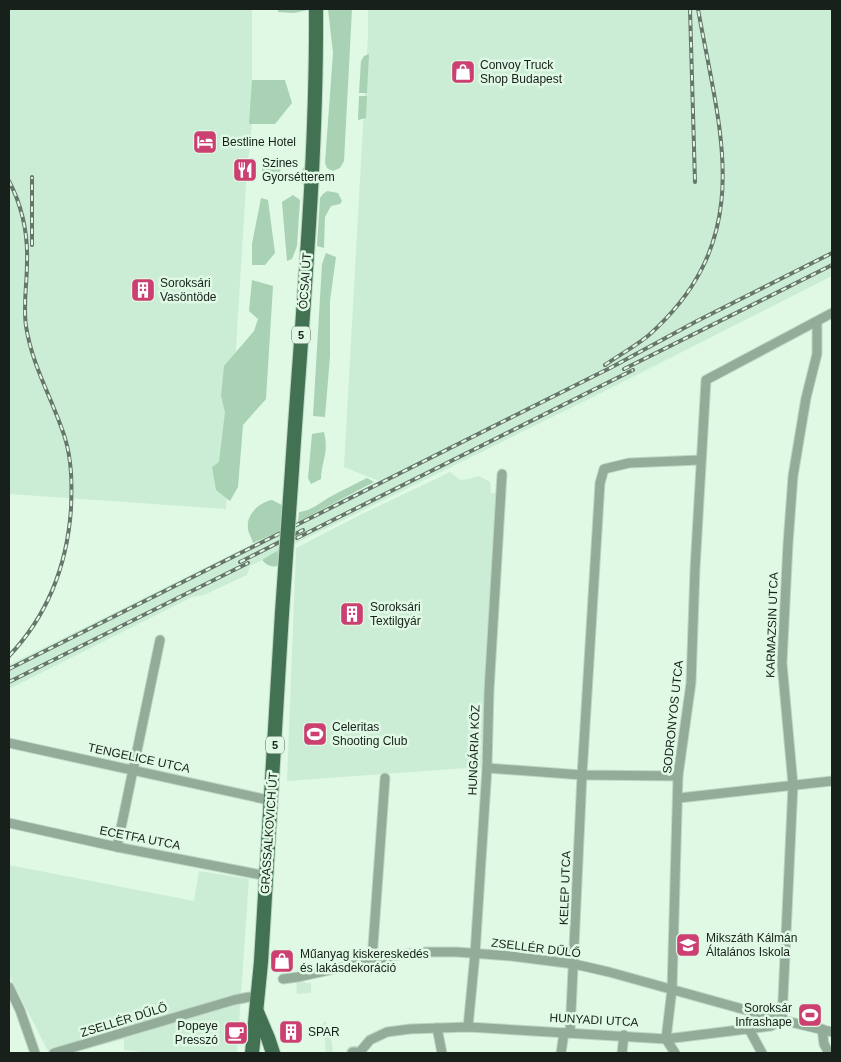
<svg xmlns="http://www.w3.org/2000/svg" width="841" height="1062" font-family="Arial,sans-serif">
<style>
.built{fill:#ccedd5}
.green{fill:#a8d2b3}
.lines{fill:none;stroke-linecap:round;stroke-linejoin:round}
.minor-casing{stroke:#bfd6c5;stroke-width:11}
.tertiary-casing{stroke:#bfd6c5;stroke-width:14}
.primary-casing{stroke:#bfd6c5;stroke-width:16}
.minor{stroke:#93ac99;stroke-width:9}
.tertiary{stroke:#93ac99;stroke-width:11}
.primary{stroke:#437252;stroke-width:14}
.rail-casing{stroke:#66766a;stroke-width:4}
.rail{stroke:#dff9e5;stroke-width:2;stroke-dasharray:5.5;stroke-linecap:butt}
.primary-bridge-casing{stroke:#bfd6c5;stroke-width:16;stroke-linecap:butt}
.primary-bridge{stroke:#437252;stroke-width:14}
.labels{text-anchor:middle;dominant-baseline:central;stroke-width:5;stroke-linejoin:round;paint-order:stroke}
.shield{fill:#dff9e5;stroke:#536157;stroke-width:1}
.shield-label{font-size:11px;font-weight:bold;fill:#17201a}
.poi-label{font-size:12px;fill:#17201a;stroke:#dff9e5;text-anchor:start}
.street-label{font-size:12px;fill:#17201a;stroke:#dff9e5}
</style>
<rect width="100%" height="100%" fill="#dff9e5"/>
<g class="built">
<path d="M9,9H252V122L246,186L226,509L9,494Z"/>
<path d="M368,9H832V276L595,396L250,566L247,575L204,595L192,597L9,689V665L379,481L344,467L368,36Z"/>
<path d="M450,472L460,480L468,479L479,476L490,482L491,493H498L481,767L287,781L296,548L360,515Z"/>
<path d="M9,865L194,901L199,871L249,879L237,1053H151L124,1050V1039L72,1053H49L9,975Z"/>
<path d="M304,979L305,983H311V993L297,994L296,980Z"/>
<path d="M323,1022H326L327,1028L338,1027L339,1035L331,1036L333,1053H326Z"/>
</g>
<g class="green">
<path d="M278,9H308V10L294,13L278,12Z"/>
<path d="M328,9H352L344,161L340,168L333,171L327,168L325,163L333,53Z"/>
<path d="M369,54L367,93H359L361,61L364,56Z"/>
<path d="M252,80H285L292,103L275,124H249Z"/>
<path d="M359,96H367L366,118L358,120Z"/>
<path d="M282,159L280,174L268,182L262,181V160Z"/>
<path d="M306,164V187L300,182L290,179L301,172Z"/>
<path d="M327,191L338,193L342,201L340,204L331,206L325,217L324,248L317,246L320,198L323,194Z"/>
<path d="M293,195L300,200L297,246L292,259L287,261L282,202Z"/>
<path d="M261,198L268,200L275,253L265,265H252V244Z"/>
<path d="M326,253L336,257L330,301V356L325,417L313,416L322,264Z"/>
<path d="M252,280L273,286L266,399L243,425L238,487L230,501L216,490L212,467L219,462L225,412L221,396L224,366L254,331L258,319L249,311Z"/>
<path d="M324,432C329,453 322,459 321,479L311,484L308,478L312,434Z"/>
<path d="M367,478L374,482L298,522L299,512C310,511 319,504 328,498C340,491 354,485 367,478Z"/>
<path d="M272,500L284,506L283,530L253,543C252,538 248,533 248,528C246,514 260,502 272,500Z"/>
<path d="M282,548L281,565C273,568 267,566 262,560Z"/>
</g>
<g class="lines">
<defs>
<g id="minor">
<path d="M9,743L264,799"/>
<path d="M487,768L582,775L678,776"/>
<path d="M679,798L832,781"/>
<path d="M9,823L117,847L267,876"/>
<path d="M117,847L160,640"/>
<path d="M372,960L385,778"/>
<path d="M283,979L298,977L398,955L426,952H457L511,956L574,964L609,972L782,1020L832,1032"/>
<path d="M9,987L20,1010L35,1053"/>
<path d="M782,1020L793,785L782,663L788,544L793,476L806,398L817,354V322"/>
<path d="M468,1027L475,954L487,768L489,691L502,474"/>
<path d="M437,1028L442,1053"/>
<path d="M749,1029L762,1053"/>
<path d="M822,1029L824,1044L829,1053"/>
<path d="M570,1033L582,775L600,483L604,469L629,463L700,460"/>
<path d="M54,1053L234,1000L249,997L258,998"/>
<path d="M359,1053L370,1040L387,1032L410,1029L468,1027L666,1039L771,1026L782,1020"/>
<path d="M561,1053L564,1033"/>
<path d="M622,1053L624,1035"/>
<path d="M675,1053L666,1039L672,989L678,776L691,683L695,569L706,380L832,313"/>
</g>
<path id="tertiary" d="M353,1053H356"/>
<g id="primary">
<path d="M292,470C302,316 317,162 316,9"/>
<path d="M257,1012L268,1038L273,1053"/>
<path d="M252,1053L261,962L282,613"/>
</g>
</defs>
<use href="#minor" class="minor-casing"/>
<use href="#tertiary" class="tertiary-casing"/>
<use href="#primary" class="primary-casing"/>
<use href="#minor" class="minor"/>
<use href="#tertiary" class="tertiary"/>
<use href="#primary" class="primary"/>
<defs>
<g id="rail">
<path d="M690,9L695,182"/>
<path d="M9,181C22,206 28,234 27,262C27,284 23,305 26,326C32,366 53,400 65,438C72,461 72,485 71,509C67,566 48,615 9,656"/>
<path d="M32,245V177"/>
<path d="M605,365C619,355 636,346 649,335C758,238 720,133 698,9"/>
<path d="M624,369L832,265"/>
<path d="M297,538L633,370"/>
<path d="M240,562L303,530"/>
<path d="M9,669L612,367L697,321L832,253"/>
<path d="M9,682L248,563"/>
</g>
</defs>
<use href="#rail" class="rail-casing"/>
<use href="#rail" class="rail"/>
<defs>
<path id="primary-bridge" d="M282,613L292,470"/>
</defs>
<use href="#primary-bridge" class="primary-bridge-casing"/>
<use href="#primary-bridge" class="primary-bridge"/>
</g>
<defs>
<symbol id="shop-square" viewBox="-11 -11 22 22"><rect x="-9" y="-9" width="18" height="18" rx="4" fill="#cc3f71" stroke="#dff9e5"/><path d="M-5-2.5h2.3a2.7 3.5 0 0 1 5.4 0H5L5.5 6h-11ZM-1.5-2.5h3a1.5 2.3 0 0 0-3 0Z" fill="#fff"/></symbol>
<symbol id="hotel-square" viewBox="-11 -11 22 22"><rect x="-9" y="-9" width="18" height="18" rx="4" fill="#cc3f71" stroke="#dff9e5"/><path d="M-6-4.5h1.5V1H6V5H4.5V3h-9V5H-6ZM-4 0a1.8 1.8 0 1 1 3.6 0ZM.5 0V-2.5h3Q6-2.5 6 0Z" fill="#fff"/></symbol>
<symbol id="restaurant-square" viewBox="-11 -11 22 22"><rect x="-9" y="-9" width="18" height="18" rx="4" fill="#cc3f71" stroke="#dff9e5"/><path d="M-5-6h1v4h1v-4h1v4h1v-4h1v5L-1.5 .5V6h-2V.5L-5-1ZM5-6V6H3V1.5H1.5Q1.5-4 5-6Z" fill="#fff"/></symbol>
<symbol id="building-square" viewBox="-11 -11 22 22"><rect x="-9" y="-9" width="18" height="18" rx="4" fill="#cc3f71" stroke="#dff9e5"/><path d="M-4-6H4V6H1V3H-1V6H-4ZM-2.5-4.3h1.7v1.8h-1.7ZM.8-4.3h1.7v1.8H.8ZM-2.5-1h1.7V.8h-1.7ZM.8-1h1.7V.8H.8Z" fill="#fff"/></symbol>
<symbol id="stadium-square" viewBox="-11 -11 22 22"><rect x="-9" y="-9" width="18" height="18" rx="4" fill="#cc3f71" stroke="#dff9e5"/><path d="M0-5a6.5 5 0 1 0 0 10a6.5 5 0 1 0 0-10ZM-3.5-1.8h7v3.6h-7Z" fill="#fff"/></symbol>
<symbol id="school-square" viewBox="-11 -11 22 22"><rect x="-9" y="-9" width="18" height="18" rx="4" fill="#cc3f71" stroke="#dff9e5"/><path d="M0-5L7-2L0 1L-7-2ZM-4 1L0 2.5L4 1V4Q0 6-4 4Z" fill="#fff"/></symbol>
<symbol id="cafe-square" viewBox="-11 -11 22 22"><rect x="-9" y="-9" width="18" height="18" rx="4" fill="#cc3f71" stroke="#dff9e5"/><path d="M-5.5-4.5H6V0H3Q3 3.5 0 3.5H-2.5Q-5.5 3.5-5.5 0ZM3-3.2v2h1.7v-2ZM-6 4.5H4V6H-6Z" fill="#fff"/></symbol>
</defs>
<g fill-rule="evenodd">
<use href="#shop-square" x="449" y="58" width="28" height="28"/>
<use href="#hotel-square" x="191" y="128" width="28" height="28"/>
<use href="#restaurant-square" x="231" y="156" width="28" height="28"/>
<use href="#building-square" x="129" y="276" width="28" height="28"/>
<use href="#building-square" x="338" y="600" width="28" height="28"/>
<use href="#stadium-square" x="301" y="720" width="28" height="28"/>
<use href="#school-square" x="674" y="931" width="28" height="28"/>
<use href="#shop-square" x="268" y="947" width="28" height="28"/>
<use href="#stadium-square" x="796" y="1001" width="28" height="28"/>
<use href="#building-square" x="277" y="1018" width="28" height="28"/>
<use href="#cafe-square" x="222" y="1019" width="28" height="28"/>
</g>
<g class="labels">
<g class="shield">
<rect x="292" y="326.5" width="18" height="17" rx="4"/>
<rect x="266" y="736.5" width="18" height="17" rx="4"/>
</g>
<g class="shield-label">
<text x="301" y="335">5</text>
<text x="275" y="745">5</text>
</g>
<g class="poi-label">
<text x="480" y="65">Convoy Truck<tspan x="480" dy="14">Shop Budapest</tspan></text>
<text x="222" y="142">Bestline Hotel</text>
<text x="262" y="163">Szines<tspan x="262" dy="14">Gyorsétterem</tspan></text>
<text x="160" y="283">Soroksári<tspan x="160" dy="14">Vasöntöde</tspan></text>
<text x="370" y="607">Soroksári<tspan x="370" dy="14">Textilgyár</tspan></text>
<text x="332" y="727">Celeritas<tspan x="332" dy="14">Shooting Club</tspan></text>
<text x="706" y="938">Mikszáth Kálmán<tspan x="706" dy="14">Általános Iskola</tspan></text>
<text x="300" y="954">Műanyag kiskereskedés<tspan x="300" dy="14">és lakásdekoráció</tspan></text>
<text x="792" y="1008" text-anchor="end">Soroksár<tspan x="792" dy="14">Infrashape</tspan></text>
<text x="218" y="1026" text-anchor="end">Popeye<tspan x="218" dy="14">Presszó</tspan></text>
<text x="308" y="1032">SPAR</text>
</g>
<g class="street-label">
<text transform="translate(305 281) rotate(-86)">ÓCSAI ÚT</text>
<text transform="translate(772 625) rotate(-88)">KARMAZSIN UTCA</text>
<text transform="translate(673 717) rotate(-84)">SODRONYOS UTCA</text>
<text transform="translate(474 750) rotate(-88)">HUNGÁRIA KÖZ</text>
<text transform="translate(139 758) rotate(12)">TENGELICE UTCA</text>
<text transform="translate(269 833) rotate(-86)">GRASSALKOVICH ÚT</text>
<text transform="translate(140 838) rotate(11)">ECETFA UTCA</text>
<text transform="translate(565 888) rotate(-88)">KELEP UTCA</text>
<text transform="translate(536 948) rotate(7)">ZSELLÉR DŰLŐ</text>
<text transform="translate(124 1020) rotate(-17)">ZSELLÉR DŰLŐ</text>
<text transform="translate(594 1020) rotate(3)">HUNYADI UTCA</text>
</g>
</g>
<rect width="841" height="1062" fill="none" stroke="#17201a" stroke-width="20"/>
</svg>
